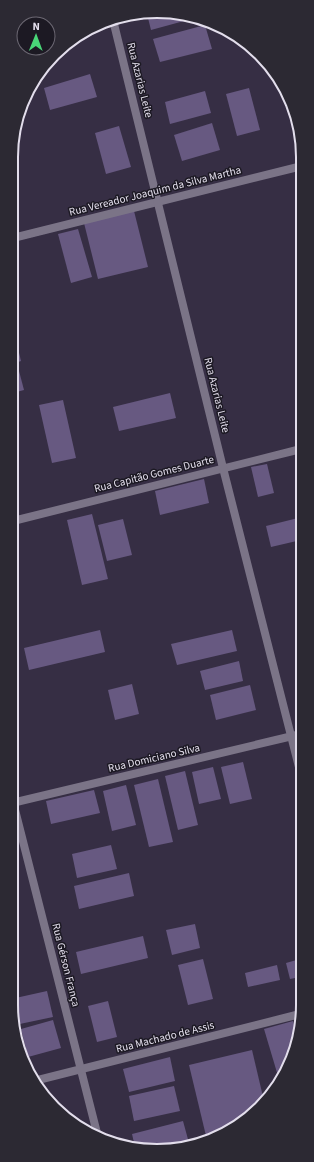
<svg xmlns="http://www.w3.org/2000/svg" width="314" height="1162" font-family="'Source Sans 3',sans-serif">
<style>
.building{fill:#675981}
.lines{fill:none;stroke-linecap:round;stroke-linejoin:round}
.minor{stroke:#7b7487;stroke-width:8}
.tertiary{stroke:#7b7487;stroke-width:8}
.labels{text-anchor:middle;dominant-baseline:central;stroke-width:3;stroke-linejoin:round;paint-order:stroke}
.street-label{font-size:11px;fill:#e3deec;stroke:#1c1923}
.rim{fill:none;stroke:#e3deec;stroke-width:2}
</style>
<rect width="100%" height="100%" fill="#362e44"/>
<g class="building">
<path d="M147,14H185L195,18L151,30Z"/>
<path d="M205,25L212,49L160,62L153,39Z"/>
<path d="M84,32L85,37L71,41L76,36Z"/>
<path d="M90,74L97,97L50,110L44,88Z"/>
<path d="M282,83L288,93L299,128L293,129Z"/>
<path d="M249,88L260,130L237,136L226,94Z"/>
<path d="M205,91L211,113L170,124L165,102Z"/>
<path d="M212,123L220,150L182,161L174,135Z"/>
<path d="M119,126L131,167L106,174L95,133Z"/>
<path d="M134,211L148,267L98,279L84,223Z"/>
<path d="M78,229L92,277L71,283L58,234Z"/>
<path d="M15,336L21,361L13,364V337Z"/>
<path d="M19,371L24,390L13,393V372Z"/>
<path d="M170,393L176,418L119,431L113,407Z"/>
<path d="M63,400L76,458L52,463L39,405Z"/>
<path d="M267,464L274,493L258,497L251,467Z"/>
<path d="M204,479L209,503L160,515L155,491Z"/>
<path d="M92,514L108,579L82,585L67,520Z"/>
<path d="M298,518L301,532V540L271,547L266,526Z"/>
<path d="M123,519L132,555L107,561L98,525Z"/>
<path d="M100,630L105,652L29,670L24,648Z"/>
<path d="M232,630L237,651L177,665L171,644Z"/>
<path d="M239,661L243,681L205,690L200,671Z"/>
<path d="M132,684L139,714L115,720L108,690Z"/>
<path d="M250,685L256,710L216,720L210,695Z"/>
<path d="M243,762L252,799L230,804L221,767Z"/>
<path d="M213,767L221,799L199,804L192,772Z"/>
<path d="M185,771L198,825L178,830L165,776Z"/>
<path d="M158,779L173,842L149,847L134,785Z"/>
<path d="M126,785L136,825L112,831L103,791Z"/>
<path d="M94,790L100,813L51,824L46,801Z"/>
<path d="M111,845L117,869L77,878L72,854Z"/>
<path d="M129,873L134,896L79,909L74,886Z"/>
<path d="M195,924L200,948L172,955L166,930Z"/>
<path d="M143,936L148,958L81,974L76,952Z"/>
<path d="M11,939L16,958L11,959Z"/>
<path d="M203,959L213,999L188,1005L178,965Z"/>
<path d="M300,959V977L290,979L286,963Z"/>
<path d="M277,965L280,980L248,987L245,973Z"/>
<path d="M47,991L53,1017L15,1025L11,999Z"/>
<path d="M108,1001L117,1037L97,1042L88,1006Z"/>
<path d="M53,1020L61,1048L28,1057L21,1029Z"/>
<path d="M293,1021L298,1039L283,1074L278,1076L264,1029Z"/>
<path d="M252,1050L264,1101L246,1121L207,1140L189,1065Z"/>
<path d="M170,1057L175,1081L129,1092L123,1069Z"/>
<path d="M174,1086L180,1111L134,1121L129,1096Z"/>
<path d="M183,1121L189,1143L165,1149L147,1151L135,1147L132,1134Z"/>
</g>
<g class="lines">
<g class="minor">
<path d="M13,238L302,166"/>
<path d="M13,521L301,449"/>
<path d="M12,798L98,1137"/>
<path d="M12,803L301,734"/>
<path d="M34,1081L300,1014"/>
</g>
<path class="tertiary" d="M113,20L223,468L301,775"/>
</g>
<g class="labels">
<g class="street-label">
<text transform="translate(140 80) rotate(76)">Rua Azarias Leite</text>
<text transform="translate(155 191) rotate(-14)">Rua Vereador Joaquim da Silva Martha</text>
<text transform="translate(217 395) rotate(76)">Rua Azarias Leite</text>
<text transform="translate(154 474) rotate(-14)">Rua Capitão Gomes Duarte</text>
<text transform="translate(154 758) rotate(-13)">Rua Domiciano Silva</text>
<text transform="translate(66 965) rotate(76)">Rua Gérson França</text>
<text transform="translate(165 1037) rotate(-14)">Rua Machado de Assis</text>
</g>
</g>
<path d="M0 0H314V1162H0ZM157 18H157A139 139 0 0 1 296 157V1005A139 139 0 0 1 157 1144H157A139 139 0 0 1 18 1005V157A139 139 0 0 1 157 18Z" fill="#2c2933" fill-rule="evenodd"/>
<path class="rim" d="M157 18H157A139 139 0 0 1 296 157V1005A139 139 0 0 1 157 1144H157A139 139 0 0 1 18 1005V157A139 139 0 0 1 157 18Z"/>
<g transform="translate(36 36) rotate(1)"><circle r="19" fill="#1c1923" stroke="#6c6873"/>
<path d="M0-3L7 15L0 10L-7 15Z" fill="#49d778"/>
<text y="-6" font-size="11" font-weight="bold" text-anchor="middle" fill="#e3deec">N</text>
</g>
</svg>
